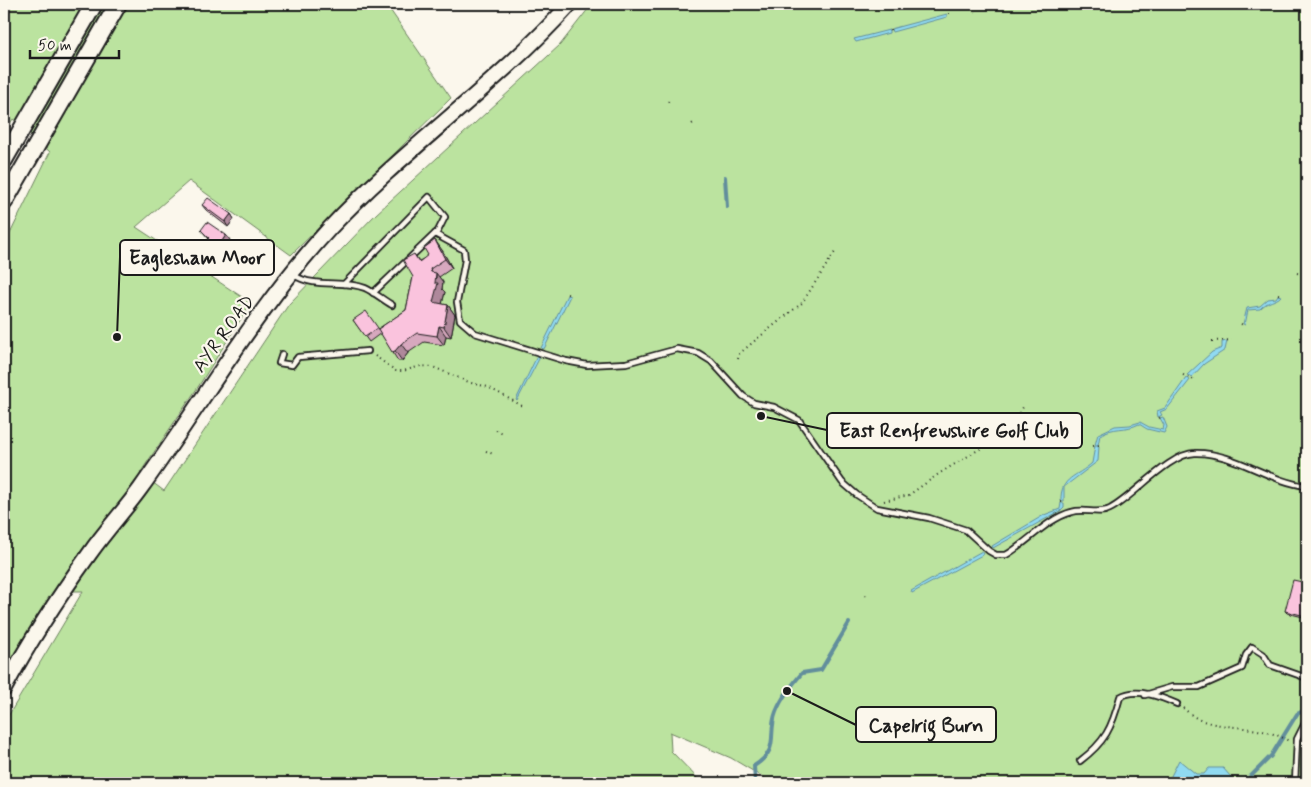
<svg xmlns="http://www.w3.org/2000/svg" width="1311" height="787" font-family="Mynerve,sans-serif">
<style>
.green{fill:#bbe39f;stroke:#6c805e}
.water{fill:#90daf1;stroke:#628e9c}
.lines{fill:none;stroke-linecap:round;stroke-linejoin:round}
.stream{stroke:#628e9c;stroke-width:4}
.lane-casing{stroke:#1c1c1c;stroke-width:8}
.primary-casing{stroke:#1c1c1c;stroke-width:18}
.highway-casing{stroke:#1c1c1c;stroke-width:20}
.path{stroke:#1c1c1c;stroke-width:2;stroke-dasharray:1 4;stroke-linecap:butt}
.lane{stroke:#fbf7ec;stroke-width:4.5}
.primary{stroke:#fbf7ec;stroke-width:14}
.highway{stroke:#fbf7ec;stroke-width:16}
.wall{fill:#d7a8be;stroke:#1c1c1c}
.shaded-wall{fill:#af889b;stroke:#1c1c1c}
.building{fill:#fac3dd;stroke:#1c1c1c}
.labels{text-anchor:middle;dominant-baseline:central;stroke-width:4.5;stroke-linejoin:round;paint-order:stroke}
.street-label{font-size:19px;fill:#1c1c1c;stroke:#fbf7ec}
.leader{fill:none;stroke:#1c1c1c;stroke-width:2}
.callout-dot{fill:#1c1c1c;stroke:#fbf7ec;stroke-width:2}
.callout{fill:#fbf7ec;stroke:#1c1c1c;stroke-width:2}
.callout-label{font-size:20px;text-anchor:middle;font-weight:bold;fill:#1c1c1c}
</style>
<rect width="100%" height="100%" fill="#fbf7ec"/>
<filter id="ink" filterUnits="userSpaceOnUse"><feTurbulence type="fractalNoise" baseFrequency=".02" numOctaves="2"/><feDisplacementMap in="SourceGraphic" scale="10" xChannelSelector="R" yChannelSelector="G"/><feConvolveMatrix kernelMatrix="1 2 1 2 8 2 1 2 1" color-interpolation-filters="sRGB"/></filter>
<g filter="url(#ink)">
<path class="green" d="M4,4H386L451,98L291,255L189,181L136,227L251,303L198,387L140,473L164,491L289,304L376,214L560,45L592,4H1307V783H773L731,758L670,732L671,751L702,783H4V723L83,591H55L4,674V246L50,152L13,119L4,133Z"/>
<g class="water">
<path d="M947,14V17L892,32L891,29L898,27Z"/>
<path d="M889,30V33L856,42L854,39Z"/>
<path d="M567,295L570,296L544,349L541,348Z"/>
<path d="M1278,295L1281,296C1276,302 1268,300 1260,309L1248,310L1245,325L1243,324L1247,308L1260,306L1268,299L1276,298Z"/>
<path d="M1227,341L1225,350L1204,364L1192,377L1187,375L1212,352L1222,348V342Z"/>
<path d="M537,356L540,357L517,401L516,400Z"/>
<path d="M1186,378L1190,380L1167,409L1160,412L1162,415L1158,417L1157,411L1165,408Z"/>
<path d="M1163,417L1167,427L1164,433L1147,429L1139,424C1126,431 1113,426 1100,435L1098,445H1095L1098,434L1115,426L1130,425L1140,422L1149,427L1163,430L1164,425L1160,418Z"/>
<path d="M1095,446H1099L1098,461L1064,487V501H1061C1060,477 1077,477 1092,463Z"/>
<path d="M1061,503H1064V507L1060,511L993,548L992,546L1044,515L1060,509Z"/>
<path d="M982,551L984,554L912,593L911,591Z"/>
<path d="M1179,760L1196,774H1204L1209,768H1223L1231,777L1232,783H1162L1170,778Z"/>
</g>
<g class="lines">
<g class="stream">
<path d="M725,177L727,207"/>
<path d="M755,783L754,766C781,749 767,735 776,712C782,697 792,685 802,673L821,670L849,623"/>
<path d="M1244,783L1271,756L1297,714L1307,709"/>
</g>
<defs>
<g id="lane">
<path d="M435,234L464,250L465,260L457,302L460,320L475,333L566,361L587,365L626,363L677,349L698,353L711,361L743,396L754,403L774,407L799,420L842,482L857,495L877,508L929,518L966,530L989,551L996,555H1006C1027,543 1048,518 1072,512C1084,508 1099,515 1110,509C1132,498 1170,453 1195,453C1234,452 1269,482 1307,486"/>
<path d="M294,275C315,289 342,279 365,288C374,292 383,300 392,305"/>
<path d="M344,284L429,197L445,217L438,231L373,293"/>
<path d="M282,354L279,363L292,365L298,357L368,351"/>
<path d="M1145,695L1172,687H1199L1242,668L1246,655L1252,647L1263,654L1270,665L1307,678"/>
<path d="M1080,761C1105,742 1112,728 1120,697C1136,687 1161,697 1177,704"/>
<path d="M1295,783L1297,739L1307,719"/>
</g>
<path id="primary" d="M4,689C29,642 59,596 90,553C106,530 124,511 140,489C203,402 257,307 330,228C405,148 497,85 570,4"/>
<g id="highway">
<path d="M4,160L94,4"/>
<path d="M4,202L118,4"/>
</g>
</defs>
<use href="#lane" class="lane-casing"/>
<use href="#primary" class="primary-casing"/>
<use href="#highway" class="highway-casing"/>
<g class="path">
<path d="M1006,4V7"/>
<path d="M974,7L975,12"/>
<path d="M949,13V17"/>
<path d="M890,29L891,33"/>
<path d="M668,102L671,99"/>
<path d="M692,124L695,122"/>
<path d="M1297,273L1301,274"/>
<path d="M567,294L571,295"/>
<path d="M1278,294L1282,295"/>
<path d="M1241,324L1245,326"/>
<path d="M1212,341L1232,340"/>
<path d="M375,356L396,371H403L421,366L433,367L471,383L488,387L524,407"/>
<path d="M738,359L739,354L758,338L802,303L835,252"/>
<path d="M1183,375L1194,380"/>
<path d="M1159,418L1163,416"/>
<path d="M496,430L505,434"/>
<path d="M1093,446L1100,445"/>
<path d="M486,451L495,455"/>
<path d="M884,501L909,495L940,473L993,441L1004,433L1024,406"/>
<path d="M1061,502H1065"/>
<path d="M866,595L868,598"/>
<path d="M1183,708C1189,713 1196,719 1203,721C1232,730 1262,725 1289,741"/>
<path d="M4,710L7,702"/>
</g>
<use href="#lane" class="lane"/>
<use href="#primary" class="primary"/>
<use href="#highway" class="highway"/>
</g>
<g class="wall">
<path d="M202,205L231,214L234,219L228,227L206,210Z"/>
<path d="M201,230L226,235L230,240L225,246V249L229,255L218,267L202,255L199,250L209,239Z"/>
<path d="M442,250L452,268L439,277L443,282L442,289L445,292L442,304L448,305L455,315L451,337L446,336L444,345L424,342L408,353L402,361H398L381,333L369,342L353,320L378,329L406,310L413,277L414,254L419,261Z"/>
<path d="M1307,583V618L1287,613L1285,611Z"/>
</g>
<g class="shaded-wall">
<path d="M231,214L234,219L228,227L225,222Z"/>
<path d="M226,235L230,240L225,246V252L222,247V241Z"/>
<path d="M435,240L442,250L452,268L445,259Z"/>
<path d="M430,269L436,278V273L443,282L442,289L445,292L440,312L433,302L435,283Z"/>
<path d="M448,305L455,315L451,337L444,327Z"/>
<path d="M439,326L446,336L444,345L437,336Z"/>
<path d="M401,344L408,353L402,361L395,351Z"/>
</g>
<g class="building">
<path d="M208,198L231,214L225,222L202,205Z"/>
<path d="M207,222L226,235L222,241V247L226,250L215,262L199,250L209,238L201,230Z"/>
<path d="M435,240L445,259L430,269L431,272L436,273L435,283H438L433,302L448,305L444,327L439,326L437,336L417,333L401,344L395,351L392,352L378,329L406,310L413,277L403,260L414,254L419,262L428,255L424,248Z"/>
<path d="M366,311L378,328L365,337L353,320Z"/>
<path d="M1293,580L1307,583V612L1306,616L1285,611Z"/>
</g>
</g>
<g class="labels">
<g class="street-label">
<text transform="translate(224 334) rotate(-54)">AYR ROAD</text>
</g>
</g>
<path class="leader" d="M117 337L120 257M761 416L827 430M787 691L856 725"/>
<g class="callout-dot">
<circle cx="117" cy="337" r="5"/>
<circle cx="761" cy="416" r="5"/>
<circle cx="787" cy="691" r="5"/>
</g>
<g class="callout">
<rect x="120" y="240" width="154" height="35" rx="5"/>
<rect x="827" y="413" width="255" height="35" rx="5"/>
<rect x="856" y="707" width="140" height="35" rx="5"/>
</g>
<g class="callout-label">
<text x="197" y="264">Eaglesham Moor</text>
<text x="954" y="437">East Renfrewshire Golf Club</text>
<text x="926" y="732">Capelrig Burn</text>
</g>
<rect width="1311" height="787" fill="none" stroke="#fbf7ec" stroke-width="20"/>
<rect x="10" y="10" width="1291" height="767" fill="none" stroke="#1c1c1c" stroke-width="2" filter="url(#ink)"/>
<path d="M30 50v8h89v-8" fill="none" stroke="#1c1c1c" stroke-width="2.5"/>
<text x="38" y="50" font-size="15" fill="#1c1c1c" stroke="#fbf7ec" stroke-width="4" paint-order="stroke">50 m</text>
</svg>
